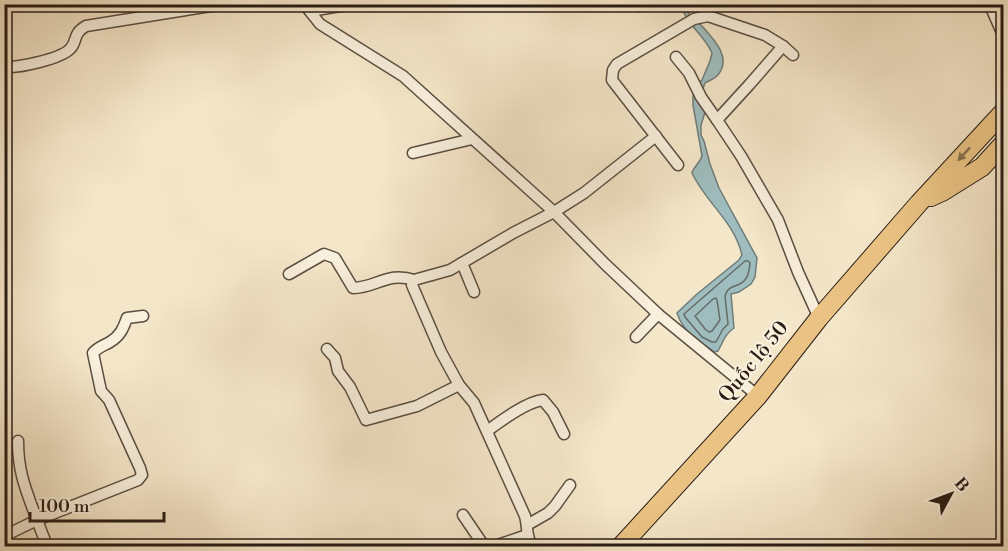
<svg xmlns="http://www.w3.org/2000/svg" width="1008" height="551" font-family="'Libre Bodoni',serif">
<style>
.water{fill:#9fbdbe;stroke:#6f7d7a;stroke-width:1.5}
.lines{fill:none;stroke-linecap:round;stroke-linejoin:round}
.shore{stroke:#646c69;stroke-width:1.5}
.minor-casing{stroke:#5b4e41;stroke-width:13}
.trunk-casing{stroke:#281c14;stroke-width:20}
.minor{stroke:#f8efdc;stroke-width:10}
.trunk{stroke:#eac384;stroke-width:18}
.oneway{fill:#89704c}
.labels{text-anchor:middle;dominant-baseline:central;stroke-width:4.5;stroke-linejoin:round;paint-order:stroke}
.street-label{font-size:20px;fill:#281c14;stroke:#f8efdc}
</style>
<rect width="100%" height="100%" fill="#f4e6c9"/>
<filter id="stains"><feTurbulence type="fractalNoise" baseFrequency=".00333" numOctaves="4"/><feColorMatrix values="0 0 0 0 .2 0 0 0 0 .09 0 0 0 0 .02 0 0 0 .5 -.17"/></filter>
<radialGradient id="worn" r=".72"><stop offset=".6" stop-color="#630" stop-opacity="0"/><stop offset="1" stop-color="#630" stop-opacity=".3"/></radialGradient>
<path class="water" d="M684,4C687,15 695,19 702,26C714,39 733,59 717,76C714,79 708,81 705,83L700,97L706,109L701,125V135L704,141L710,164L719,188L757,258L755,277L751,284L739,292L731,294L734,328C725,334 723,342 718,351L714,352C709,347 702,345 697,341C689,334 680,323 677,313L697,294L739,260L742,255C734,221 706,203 692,173C694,166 700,163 702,156L693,105V96L695,87L702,80L710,61L712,53C704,34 687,26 681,5Z"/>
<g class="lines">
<g class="shore">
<path d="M745,261H748L750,263C748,294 729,279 725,296L728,324L723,329L716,342H712L702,337L685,317L684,314Z"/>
<path d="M716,298L717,300L720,320L712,331L709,332L705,329L695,316L713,299Z"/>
</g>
<defs>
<g id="minor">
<path d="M304,4L320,24L403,76L554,212L605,264L658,314L758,396"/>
<path d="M638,4L639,6"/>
<path d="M991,4L992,10L1004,37"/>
<path d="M310,11L352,4"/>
<path d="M783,46L749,85L717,120L741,156L778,220L798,272L819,318"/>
<path d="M676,57L689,73L701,97L717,120"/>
<path d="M4,67C19,68 60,59 70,49C78,41 72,34 86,26L223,4"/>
<path d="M413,153L472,139"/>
<path d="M678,165L612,80L613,70L617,64L694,19L708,16L765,35L783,46L793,55"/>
<path d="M462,263L474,292"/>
<path d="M289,274L324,254L335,258L353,288C376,288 388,271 414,280"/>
<path d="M636,337L658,314"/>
<path d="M327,349L335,358L338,371L350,387L366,420L417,406L459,385"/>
<path d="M487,431C501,421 526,402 543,400L553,412L564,434"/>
<path d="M18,441C18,473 26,490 37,520L138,480L142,475L140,468L109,400L101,391L93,353C98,347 103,346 110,342C120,336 123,329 127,318L143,316"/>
<path d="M463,515L484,546"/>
<path d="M527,525L548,513L555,506L570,485"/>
<path d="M4,536L37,520L47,546"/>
<path d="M495,546L527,535"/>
<path d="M532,546C526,537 528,527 525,516L474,403L459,385L441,352L412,285L414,280L450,270L513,233L554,212L584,193L656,136"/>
</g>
<g id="trunk">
<path d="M931,197L942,192L982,167L1004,143"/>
<path d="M621,546L758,396L819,318L919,203L1004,111"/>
</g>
</defs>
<use href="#minor" class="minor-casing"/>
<use href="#trunk" class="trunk-casing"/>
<use href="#minor" class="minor"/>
<use href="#trunk" class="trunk"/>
</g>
<defs><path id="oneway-solid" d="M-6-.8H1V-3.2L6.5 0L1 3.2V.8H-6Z" transform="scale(1.5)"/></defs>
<use class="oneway" href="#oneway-solid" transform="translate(964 154) rotate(133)"/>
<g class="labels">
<g class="street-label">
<text transform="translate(754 362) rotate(-51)">Quốc lộ 50</text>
</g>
</g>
<rect width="1008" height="551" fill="none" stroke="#f4e6c9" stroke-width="24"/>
<rect x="6" y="6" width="996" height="539" fill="none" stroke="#281c14" stroke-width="3"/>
<rect x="12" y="12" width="984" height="527" fill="none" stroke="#281c14" stroke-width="1.5"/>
<g transform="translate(951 494) rotate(49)" stroke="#f8efdc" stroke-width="4.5" paint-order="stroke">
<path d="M0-4.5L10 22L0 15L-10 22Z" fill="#281c14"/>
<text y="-9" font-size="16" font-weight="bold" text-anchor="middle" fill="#281c14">B</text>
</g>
<path d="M30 512v9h134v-9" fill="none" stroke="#281c14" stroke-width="3"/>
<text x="39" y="512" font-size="18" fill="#281c14" stroke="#f8efdc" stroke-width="4.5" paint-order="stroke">100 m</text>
<rect width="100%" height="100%" filter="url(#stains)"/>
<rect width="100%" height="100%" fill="url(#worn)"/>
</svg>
